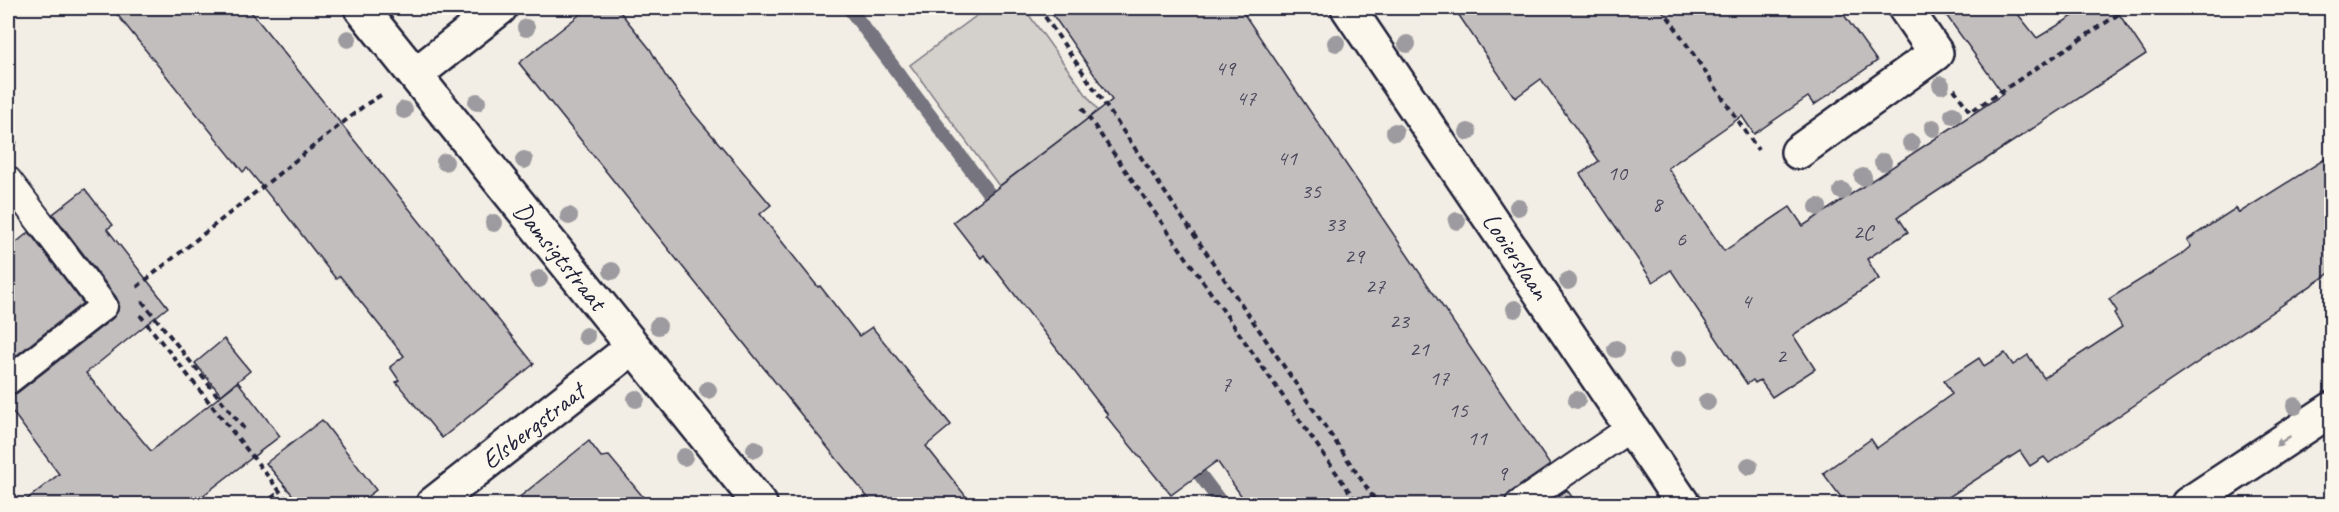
<svg xmlns="http://www.w3.org/2000/svg" width="2339" height="512" font-family="Caveat,sans-serif">
<style>
.green{fill:#d4d1cc;stroke:#7b7a84;stroke-width:1.5}
.lines{fill:none;stroke-linecap:round;stroke-linejoin:round}
.stream{stroke:#76747f;stroke-width:14}
.building{fill:#c2bebe;stroke:#22223b;stroke-width:1.5}
.service-casing{stroke:#22223b;stroke-width:30}
.minor-casing{stroke:#22223b;stroke-width:38}
.tertiary-casing{stroke:#22223b;stroke-width:38}
.path{stroke:#22223b;stroke-width:4;stroke-dasharray:6 4.5;stroke-linecap:butt}
.service{stroke:#fbf7ec;stroke-width:26}
.minor{stroke:#fbf7ec;stroke-width:33}
.tertiary{stroke:#fbf7ec;stroke-width:33}
.tree{fill:#9d9b9f}
.oneway{fill:#99979c}
.labels{text-anchor:middle;dominant-baseline:central;stroke-width:4.5;stroke-linejoin:round;paint-order:stroke}
.number-label{font-size:22px;fill:#4a495c}
.street-label{font-size:26px;fill:#22223b;stroke:#fbf7ec}
</style>
<rect width="100%" height="100%" fill="#f2eee5"/>
<filter id="ink" filterUnits="userSpaceOnUse"><feTurbulence type="fractalNoise" baseFrequency=".0167" numOctaves="2"/><feDisplacementMap in="SourceGraphic" scale="12" xChannelSelector="R" yChannelSelector="G"/><feConvolveMatrix kernelMatrix="1 2 1 2 8 2 1 2 1" color-interpolation-filters="sRGB"/></filter>
<g filter="url(#ink)">
<path class="green" d="M987,8H1024L1098,111L999,186L910,65Z"/>
<g class="lines">
<g class="stream">
<path d="M849,8L999,207"/>
<path d="M1189,460L1222,504"/>
</g>
</g>
<g class="building">
<path d="M112,8H248L534,364L442,438L396,382L399,380L390,367L404,356L340,276L336,279L322,261L278,204L277,205L247,168L243,172Z"/>
<path d="M588,8H617L650,49L665,75L694,114L771,205L760,214L818,287L820,286L859,336L872,327L951,425L926,446L972,504H873L519,63Z"/>
<path d="M1048,8H1240L1550,465L1511,492L1506,497L1504,504H1247L1217,461L1171,495L1106,416L1108,415L984,255L981,258L953,222L1112,100Z"/>
<path d="M1454,8H1839L1877,61L1814,105L1808,97L1754,134L1742,116L1668,168L1724,251L1790,207L1803,226L2003,94L1941,8H2013L2037,38L2086,8H2115L2146,54L1898,217L1908,232L1867,259L1879,279L1793,335L1815,369L1772,397L1760,380L1755,383L1753,380L1747,384L1671,270L1653,282L1580,174L1599,161L1541,79L1515,98Z"/>
<path d="M2331,155V272L2049,463L2044,457L2030,466L2020,451L1938,504H1846L1823,473L1871,439L1877,448L1952,394L1944,381L1979,358L1984,366L2005,353L2013,365L2028,355L2044,378L2122,327L2114,313L2117,311L2109,299L2179,256L2191,246L2187,240L2236,208L2239,213Z"/>
<path d="M85,189L113,225L107,229L168,307L86,373L151,451L238,382L280,436L192,504H21L59,474L8,406V396L17,393L113,318L118,311L119,303L116,297L53,214Z"/>
<path d="M29,232L83,303L8,362V249Z"/>
<path d="M224,339L250,371L221,395L195,363Z"/>
<path d="M322,420L376,490L357,504H300L266,463Z"/>
<path d="M589,441L601,457L609,456L649,504H511Z"/>
<path d="M1567,490L1577,504H1545Z"/>
</g>
<g class="lines">
<defs>
<g id="service">
<path d="M8,180L104,306L8,381"/>
<path d="M1519,504L1632,427"/>
</g>
<g id="minor">
<path d="M361,8L760,504"/>
<path d="M1348,8L1683,504"/>
<path d="M415,75L500,8"/>
<path d="M1798,152L1936,53L1905,8"/>
<path d="M433,504L633,347"/>
</g>
<path id="tertiary" d="M2188,504L2332,409"/>
</defs>
<use href="#service" class="service-casing"/>
<use href="#minor" class="minor-casing"/>
<use href="#tertiary" class="tertiary-casing"/>
<g class="path">
<path d="M1039,8L1378,504"/>
<path d="M1662,8L1758,150"/>
<path d="M1954,89L1970,112L2128,8"/>
<path d="M1082,108L1358,504"/>
<path d="M8,133L16,144"/>
<path d="M137,287L365,105L381,95"/>
<path d="M142,301L245,430"/>
<path d="M140,315L290,504"/>
<path d="M263,504L280,492"/>
</g>
<use href="#service" class="service"/>
<use href="#minor" class="minor"/>
<use href="#tertiary" class="tertiary"/>
</g>
<g class="tree">
<circle cx="526" cy="28" r="9"/>
<circle cx="348" cy="39" r="9"/>
<circle cx="1336" cy="43" r="9"/>
<circle cx="1407" cy="44" r="9"/>
<circle cx="1941" cy="85" r="9"/>
<circle cx="477" cy="102" r="9"/>
<circle cx="404" cy="110" r="9"/>
<circle cx="1953" cy="115" r="9"/>
<circle cx="1933" cy="128" r="9"/>
<circle cx="1395" cy="132" r="9"/>
<circle cx="1468" cy="132" r="9"/>
<circle cx="1911" cy="143" r="9"/>
<circle cx="524" cy="160" r="9"/>
<circle cx="445" cy="162" r="9"/>
<circle cx="1883" cy="162" r="9"/>
<circle cx="1863" cy="177" r="9"/>
<circle cx="1842" cy="191" r="9"/>
<circle cx="1518" cy="207" r="9"/>
<circle cx="1818" cy="207" r="9"/>
<circle cx="569" cy="216" r="9"/>
<circle cx="1457" cy="221" r="9"/>
<circle cx="494" cy="223" r="9"/>
<circle cx="612" cy="271" r="9"/>
<circle cx="539" cy="279" r="9"/>
<circle cx="1568" cy="281" r="9"/>
<circle cx="1515" cy="309" r="9"/>
<circle cx="658" cy="326" r="9"/>
<circle cx="586" cy="336" r="9"/>
<circle cx="1616" cy="349" r="9"/>
<circle cx="1679" cy="359" r="9"/>
<circle cx="708" cy="390" r="9"/>
<circle cx="636" cy="399" r="9"/>
<circle cx="1577" cy="400" r="9"/>
<circle cx="1707" cy="402" r="9"/>
<circle cx="2295" cy="406" r="9"/>
<circle cx="755" cy="449" r="9"/>
<circle cx="684" cy="457" r="9"/>
<circle cx="1749" cy="466" r="9"/>
</g>
<defs><path id="oneway-solid" d="M-6-.8H1V-3.2L6.5 0L1 3.2V.8H-6Z" transform="scale(1.5)"/></defs>
<use class="oneway" href="#oneway-solid" transform="translate(2283 441) rotate(146)"/>
</g>
<g class="labels">
<g class="number-label">
<text x="1225" y="68">49</text>
<text x="1246" y="98">47</text>
<text x="1287" y="158">41</text>
<text x="1617" y="173">10</text>
<text x="1311" y="191">35</text>
<text x="1657" y="204">8</text>
<text x="1335" y="224">33</text>
<text x="1863" y="232">2C</text>
<text x="1681" y="239">6</text>
<text x="1354" y="256">29</text>
<text x="1375" y="286">27</text>
<text x="1746" y="301">4</text>
<text x="1399" y="321">23</text>
<text x="1419" y="349">21</text>
<text x="1781" y="356">2</text>
<text x="1439" y="378">17</text>
<text x="1226" y="384">7</text>
<text x="1458" y="410">15</text>
<text x="1477" y="438">11</text>
<text x="1502" y="473">9</text>
</g>
<g class="street-label">
<text transform="translate(560 256) rotate(51)">Damsigtstraat</text>
<text transform="translate(1516 256) rotate(56)">Looierslaan</text>
<text transform="translate(533 426) rotate(-38)">Elsbergstraat</text>
</g>
</g>
<rect width="2339" height="512" fill="none" stroke="#fbf7ec" stroke-width="30"/>
<rect x="15" y="15" width="2309" height="482" fill="none" stroke="#22223b" stroke-width="2" filter="url(#ink)"/>
</svg>
